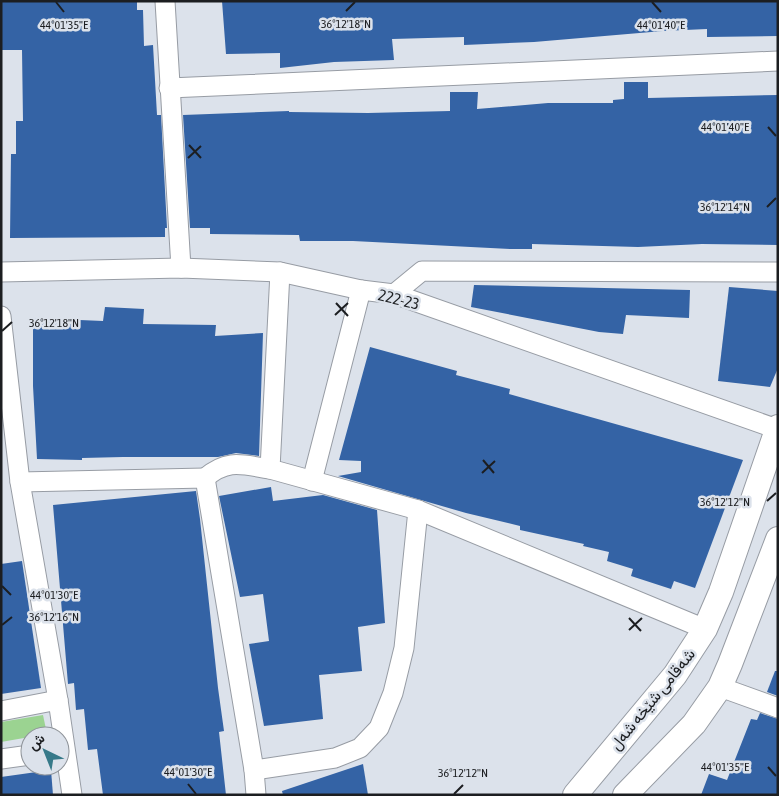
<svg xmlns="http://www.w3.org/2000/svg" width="779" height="796" font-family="'Asap Condensed',Vazirmatn,sans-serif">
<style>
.green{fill:#9bd391}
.building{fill:#3463a5}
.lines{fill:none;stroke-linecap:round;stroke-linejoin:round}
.minor-casing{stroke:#979ca4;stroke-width:21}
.tertiary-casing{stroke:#979ca4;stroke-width:26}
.minor{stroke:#fff;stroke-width:19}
.tertiary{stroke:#fff;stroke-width:24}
.ticks{fill:none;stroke:#1c1e21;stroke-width:2}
.labels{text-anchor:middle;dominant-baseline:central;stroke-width:5;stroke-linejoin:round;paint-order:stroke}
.street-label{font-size:16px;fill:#1c1e21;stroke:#dce2eb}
.ticks-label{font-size:12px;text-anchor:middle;fill:#1c1e21;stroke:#dce2eb;stroke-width:5;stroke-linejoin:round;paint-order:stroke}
</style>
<rect width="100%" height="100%" fill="#dce2eb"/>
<path class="green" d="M43,715L47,734L1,742V722Z"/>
<g class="building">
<path d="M1,1H137V10H143L144,46L153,45L157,115H161L167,228H165V237L10,238L11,154H16V121H23L22,50H1Z"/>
<path d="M222,1H778V36L707,37V29L663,31L534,42L464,45V37L392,39L394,60L334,62L280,68V53L226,54Z"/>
<path d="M624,82H648V98L778,95V245L702,244L638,247L532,244V249H510L353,241H300L299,235L210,234V228H190L183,115L289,111V112L368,113L450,111V92H478L477,109L548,103H613V100L624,99Z"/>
<path d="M474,285L690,290L689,318L626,315L623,334L599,332L471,307Z"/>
<path d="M729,287L778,291V368L770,387L718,381Z"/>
<path d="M105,307L144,309L143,324L216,325L215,336L263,333L259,456L236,453L218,457H123L82,458V460L37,459L33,386V318L103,321Z"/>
<path d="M370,347L457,371L456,375L510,389L509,394L743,460L695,588L674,581L671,589L631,576L633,569L607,561L609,552L583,546L584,544L520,530V526L466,513L338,476L361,472V461L339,460Z"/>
<path d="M271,487L273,501L323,495L377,510L385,623L358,627L362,671L319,675L323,719L264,726L249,644L269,641L263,594L240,597L219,496Z"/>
<path d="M196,491L200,519L218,688L224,731L219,732L226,795H103L97,749L88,750L84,709L76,710L74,683L68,684L53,505Z"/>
<path d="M22,561L41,688L1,694V564Z"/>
<path d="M775,671H778V696L767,692Z"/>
<path d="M760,713L778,719V795H701L709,774L727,780L751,719L757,720Z"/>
<path d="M363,764L368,795H283L282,791Z"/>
<path d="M51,770L53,795H1V777Z"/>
</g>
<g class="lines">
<defs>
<g id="minor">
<path d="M165,1L181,268"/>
<path d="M169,88L778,61"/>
<path d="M1,272L181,268L280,272L361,290L394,294L777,429"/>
<path d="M280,272L270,469L418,510L705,629"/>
<path d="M394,294L422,271L778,272"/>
<path d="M1,316L20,482L58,700L72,795"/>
<path d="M205,478C228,458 243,465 270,469"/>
<path d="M312,481L361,290"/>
<path d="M20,482L205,478L254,770L256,795"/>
<path d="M720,687L778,708"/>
<path d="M1,711L58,700"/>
<path d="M1,759L30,755"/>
<path d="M254,770L335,758L360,748L379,728L393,693L404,648L418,510"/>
</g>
<g id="tertiary">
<path d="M575,795L675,675L705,629L721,592L778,427"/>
<path d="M625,795L694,724L720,687L730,664L778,539"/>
</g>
</defs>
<use href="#minor" class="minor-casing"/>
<use href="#tertiary" class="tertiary-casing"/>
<use href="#minor" class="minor"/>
<use href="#tertiary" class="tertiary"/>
</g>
<path class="ticks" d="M56,2L64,12M652,2L661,12M346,11L355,2M768,127L776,136M189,145L201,158M188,158L201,146M767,207L776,198M336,303L348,316M335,315L348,303M2,331L12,322M483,460L494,473M482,473L495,461M767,501L776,493M2,586L11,595M629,618L641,631M2,625L12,617M629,630L642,618M768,767L776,776M188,784L196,794M454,794L463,785"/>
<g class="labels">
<g class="street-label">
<text transform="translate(399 299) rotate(14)">222-23</text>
<text transform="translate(652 699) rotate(-51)">شەقامی شێخه‌ شه‌ل</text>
</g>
</g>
<g class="ticks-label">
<text x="346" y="28">36°12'18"N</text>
<text x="661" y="29">44°01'40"E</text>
<text x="64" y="29">44°01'35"E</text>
<text x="725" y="131">44°01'40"E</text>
<text x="725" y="211">36°12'14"N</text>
<text x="54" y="327">36°12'18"N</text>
<text x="725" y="506">36°12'12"N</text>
<text x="54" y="599">44°01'30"E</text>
<text x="54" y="621">36°12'16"N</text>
<text x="725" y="771">44°01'35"E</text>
<text x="188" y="776">44°01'30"E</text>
<text x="463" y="777">36°12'12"N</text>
</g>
<rect width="779" height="796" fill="none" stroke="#1c1e21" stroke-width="5"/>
<g transform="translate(45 751) rotate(317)"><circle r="24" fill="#dce2eb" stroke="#8f949a"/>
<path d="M0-4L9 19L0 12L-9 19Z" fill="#367989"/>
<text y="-8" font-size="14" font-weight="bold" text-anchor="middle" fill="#1c1e21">ش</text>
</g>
</svg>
